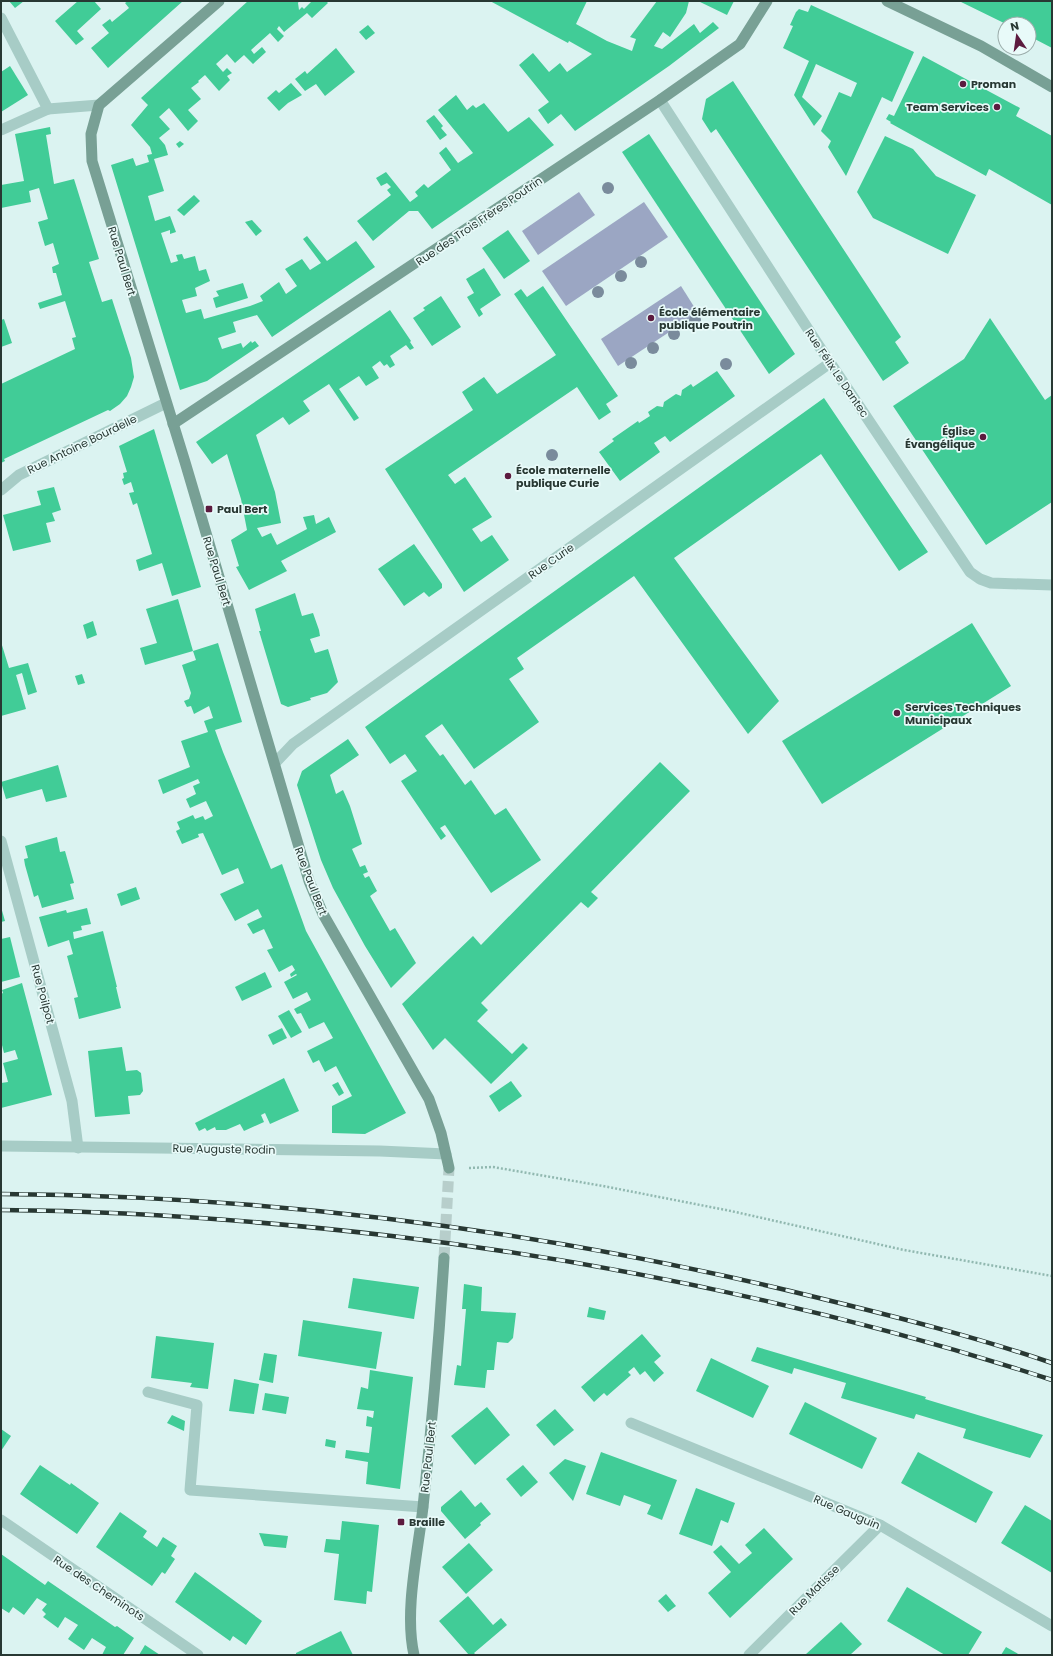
<svg xmlns="http://www.w3.org/2000/svg" width="1053" height="1656" font-family="Poppins,sans-serif">
<style>
.green{fill:#9ba6c3}
.building{fill:#41cc97}
.lines{fill:none;stroke-linecap:round;stroke-linejoin:round}
.secondary-tunnel{stroke:#b7cecb;stroke-width:11;stroke-dasharray:11 5.5;stroke-linecap:butt}
.path{stroke:#91b8b0;stroke-width:2.5;stroke-dasharray:2 2;stroke-linecap:butt}
.service{stroke:#a7ccc6;stroke-width:11}
.minor{stroke:#a7ccc6;stroke-width:11}
.secondary{stroke:#78a095;stroke-width:11}
.rail-casing{stroke:#283833;stroke-width:4.5}
.rail{stroke:#e8faf9;stroke-width:3;stroke-dasharray:9;stroke-linecap:butt}
.tree{fill:#7a8b9c}
.poi-dot{fill:#5c1b3f;stroke:#e8faf9;stroke-width:1.5}
.labels{text-anchor:middle;dominant-baseline:central;stroke-width:3.5;stroke-linejoin:round;paint-order:stroke}
.poi-label{font-size:11px;font-weight:bold;fill:#283833;stroke:#e8faf9;text-anchor:start}
.street-label{font-size:11px;fill:#283833;stroke:#e8faf9}
</style>
<rect width="100%" height="100%" fill="#dbf3f1"/>
<g class="green">
<path d="M579,192L595,215L538,255L522,231Z"/>
<path d="M644,202L668,237L566,306L542,271Z"/>
<path d="M681,286L698,313L618,366L601,339Z"/>
</g>
<g class="building">
<path d="M9,1H24L15,8Z"/>
<path d="M78,1H94L101,9L77,31L84,39L76,45L55,21Z"/>
<path d="M128,1H183L108,68L91,48L109,33L102,25L110,19L112,22L129,8L125,3Z"/>
<path d="M248,1H299L298,3L299,10L302,7L304,9L312,1H326L328,3L312,18L307,13L284,32L279,26L277,29L284,36L278,42L270,33L251,50L254,54L262,47L266,52L253,64L244,55L235,63L227,54L216,64L223,72L227,68L232,73L227,76L230,80L219,91L205,75L198,81L199,82L191,88L201,99L188,110L198,121L188,131L169,108L159,117L170,129L159,138L165,145L168,155L154,159L164,191L148,196L155,221L170,216L176,232L170,234V230L161,233L171,263L178,261L176,255L182,254L184,259L195,256L199,271L206,269L210,281L195,288L197,296L182,300L186,313L201,309L204,319L250,306L263,301L260,296L279,282L286,294L297,286L285,269L302,259L310,270L321,263L303,239L307,236L327,261L356,241L375,267L272,337L257,315L233,322L236,332L218,338L222,349L241,343L243,348L251,341L252,343L255,341L259,346L207,381L180,390L111,165L133,158L136,166L149,162L147,155L152,154L150,147L131,125L148,105L141,98Z"/>
<path d="M490,1H587L576,24L607,41L632,51L636,39L630,37L657,1L670,2V1H689L686,13L670,37L663,32L654,46L662,49L694,24L700,33L713,22L719,28L669,66L575,131L561,114L548,124L538,110L549,102L519,65L533,53L549,72L560,63L567,72L592,54L569,41L568,43Z"/>
<path d="M698,1H734L727,15Z"/>
<path d="M959,1H1052V48L1029,36V24H1006Z"/>
<path d="M811,5L914,52L892,102L882,97L846,176L828,147L831,141L821,131L839,92L851,97L857,83L816,64L802,97L822,116L814,126L794,95L809,61L783,48L793,26L790,25L796,12L799,9L808,12Z"/>
<path d="M368,25L375,33L366,40L359,32Z"/>
<path d="M336,48L355,72L325,96L316,84L305,91L295,79L305,71L307,74Z"/>
<path d="M923,56L1020,108L1016,116L1052,136V205L989,169L986,176L890,123L891,122L886,119L889,114L894,116Z"/>
<path d="M10,66L28,95L1,112V72Z"/>
<path d="M733,81L901,337L895,342L909,363L883,381L716,129L711,133L702,119L706,99Z"/>
<path d="M291,83L302,95L288,103L279,111L267,98L276,90L279,93Z"/>
<path d="M456,95L467,110L473,105L476,108L484,103L508,132L529,117L554,145L432,229L418,211H409L373,241L357,221L391,195L387,190L391,187L387,183L381,186L376,178L386,172L410,202L418,196L415,192L424,184L428,188L451,170L439,153L446,147L458,163L473,153L438,110Z"/>
<path d="M434,115L443,126L441,128L447,135L440,140L426,121Z"/>
<path d="M50,127L51,134L46,135L54,184L74,179L99,259L89,262L102,302L112,299L131,358L134,377L131,387L127,396L120,404L110,411L108,410L4,459L5,461L1,463V384L75,349L72,338L76,337L65,301L40,309L38,303L62,295L56,273H53L52,267L59,264L53,243L45,246L38,222L48,219L39,188L29,191L31,202L1,208V185L24,181L15,134Z"/>
<path d="M649,134L795,354L769,374L622,152Z"/>
<path d="M885,136L913,149L936,176L976,195L948,254L873,218L857,192Z"/>
<path d="M180,141L184,144L179,148L176,144Z"/>
<path d="M194,195L200,201L184,216L177,210Z"/>
<path d="M252,220L262,231L256,236L245,222Z"/>
<path d="M508,230L530,261L504,279L482,248Z"/>
<path d="M484,268L501,295L480,309L483,314L479,317L467,297L474,293L466,279Z"/>
<path d="M243,283L248,298L216,308L213,298L219,296L216,291Z"/>
<path d="M543,286L618,396L606,404L611,412L599,420L577,387L448,475L455,484L465,477L492,517L472,529L481,542L492,535L509,560L464,592L385,469L473,410L462,392L484,377L497,394L556,355L514,294L521,289L527,297Z"/>
<path d="M441,296L461,327L432,346L413,318L425,310L423,308Z"/>
<path d="M390,310L411,341L410,342L414,348L410,350L406,345L390,356L395,365L390,368L387,364L384,366L380,361L372,367L379,378L366,386L359,376L339,389L359,418L354,421L329,384L303,401L310,411L289,425L283,417L256,435L275,492L281,523L257,528L262,537L271,533L277,545L307,529L303,517L314,515L316,524L329,517L336,532L281,561L287,571L249,590L236,567L239,566L231,540L247,530L241,499L227,454L212,464L196,442Z"/>
<path d="M990,318L1045,400L1052,395V502L986,545L893,406L964,359Z"/>
<path d="M4,319L12,343L1,347V320Z"/>
<path d="M717,371L735,396L670,442L665,436L654,443L660,452L620,481L599,452L614,441L612,439L638,421L639,423L650,416L648,412L657,406L663,407L664,402L676,394L681,396L682,390L691,384L693,387Z"/>
<path d="M824,398L928,552L899,571L821,454L674,558L779,701L748,734L634,576L517,658L524,669L509,679L539,722L474,769L442,724L425,736L440,756L443,754L465,785L471,780L495,815L506,808L541,860L491,893L445,825L440,828L446,836L441,840L401,781L417,771L405,754L390,764L365,727Z"/>
<path d="M154,429L201,587L172,596L162,563L139,571L136,560L152,554L137,503L133,505L129,493L134,492L131,482L124,485L122,479L124,478L123,473L127,472L119,446Z"/>
<path d="M54,487L61,510L52,513L55,521L46,523L51,542L13,551L3,515L41,505L37,491Z"/>
<path d="M414,544L442,584V588L429,597L424,592L404,606L378,569Z"/>
<path d="M295,593L302,616L313,613L319,630L320,636L310,639L315,653L328,649L338,682L327,693L310,698L311,700L288,707L281,704L259,631H261L255,609Z"/>
<path d="M178,599L193,651L145,665L140,648L157,643L146,609Z"/>
<path d="M93,621L97,635L87,639L83,625Z"/>
<path d="M972,623L1011,686L822,804L782,741Z"/>
<path d="M1,642L9,668L28,663L37,692L28,695L22,673L16,675L26,709L1,716Z"/>
<path d="M218,643L242,722L215,730L223,752L271,869L282,864L306,931L406,1113L365,1134L332,1133V1106L352,1096L336,1066L325,1072L319,1060L313,1063L307,1051L333,1038L324,1022L309,1029L301,1013L297,1014L294,1009L311,1000L307,992L293,999L284,982L297,975L296,974L291,977L290,974L295,970L292,965L279,972L267,950L273,948L264,929L253,934L247,924L262,917L258,909L235,921L220,894L244,883L238,868L222,875L203,833L198,834L199,837L182,844L176,831L180,829L177,822L193,815L195,819L203,816L205,820L213,816L206,801L190,808L186,799L196,794L193,786L200,783L198,779L163,794L158,780L190,767L181,741L208,732L204,721L213,718L209,706L194,714L191,706L187,707L184,701L189,699L191,693L182,665L196,660L193,651Z"/>
<path d="M82,674L85,683L78,685L75,676Z"/>
<path d="M348,739L359,755L330,775L336,794L343,790L350,806L362,844L352,849L360,867L365,865L368,872L363,874L365,878L369,876L377,891L370,896L390,931L395,928L416,963L391,988L365,946L333,888L321,860L297,785L302,771Z"/>
<path d="M660,762L690,791L591,892L598,898L588,908L581,902L481,1003L488,1010L477,1021L512,1054L523,1043L528,1048L491,1084L445,1038L433,1050L402,1004L473,936L481,945Z"/>
<path d="M58,765L67,797L46,802L42,789L6,799L1,782Z"/>
<path d="M57,837L60,852L65,851L74,883L70,884L74,899L42,908L38,895L34,897L25,865L24,859L28,858L25,846Z"/>
<path d="M136,887L140,899L121,906L117,894Z"/>
<path d="M1,907L5,921L1,922Z"/>
<path d="M87,908L91,924L81,926L82,930L73,932L74,939L103,931L117,987H116L121,1008L79,1019L74,998L78,997L67,956L73,954L69,940L48,947L39,917L66,910L67,913Z"/>
<path d="M10,937L20,977L1,982V939Z"/>
<path d="M265,972L272,987L242,1001L235,987Z"/>
<path d="M22,983L52,1095L1,1108V1083L8,1082L3,1063L18,1059L15,1050L4,1053L1,1041V994L3,993L2,990Z"/>
<path d="M289,1010L302,1032L291,1038L278,1016Z"/>
<path d="M282,1028L287,1038L273,1045L268,1035Z"/>
<path d="M122,1047L126,1071L137,1070L141,1073L143,1091L140,1095L128,1096L130,1114L95,1117L88,1051Z"/>
<path d="M284,1078L299,1111L270,1124L265,1113L261,1115L264,1122L244,1131L240,1124L226,1130H216L215,1127L207,1131L205,1128L199,1131L195,1123Z"/>
<path d="M511,1081L522,1096L499,1112L489,1096Z"/>
<path d="M338,1082L344,1093L339,1096L332,1085Z"/>
<path d="M353,1278L419,1287L414,1319L348,1308Z"/>
<path d="M464,1284L482,1287L481,1311L516,1313L513,1338L508,1343L497,1342L494,1370H487L485,1388L454,1385L457,1365L461,1366L466,1309H462Z"/>
<path d="M589,1307L606,1311L604,1320L587,1317Z"/>
<path d="M303,1320L382,1332L376,1369L298,1356Z"/>
<path d="M642,1334L661,1356L654,1362L664,1373L654,1382L645,1371L640,1375L634,1367L628,1372L631,1375L607,1396L604,1393L594,1402L581,1387Z"/>
<path d="M156,1336L214,1343L208,1389L190,1387L192,1383L151,1378Z"/>
<path d="M757,1347L926,1397L925,1399L1043,1435L1030,1458L963,1438L966,1429L916,1414L914,1419L841,1398L846,1383L794,1368L792,1374L751,1361Z"/>
<path d="M264,1353L277,1355L273,1383L259,1380Z"/>
<path d="M711,1358L769,1386L753,1418L696,1391Z"/>
<path d="M370,1370L413,1377L400,1489L366,1484L368,1462L345,1458L346,1450L369,1453L372,1427L366,1426L367,1416L373,1418L374,1411L357,1409L361,1387L368,1389Z"/>
<path d="M234,1379L259,1384L254,1414L229,1411Z"/>
<path d="M265,1393L289,1397L286,1414L262,1410Z"/>
<path d="M805,1402L877,1438L862,1469L789,1434Z"/>
<path d="M487,1407L510,1435L475,1465L451,1436Z"/>
<path d="M555,1409L574,1430L554,1446L536,1425Z"/>
<path d="M172,1415L185,1421L184,1431L167,1423Z"/>
<path d="M1,1429L11,1436L1,1451Z"/>
<path d="M326,1439L336,1441L335,1448L325,1446Z"/>
<path d="M601,1452L677,1480L662,1520L647,1514L651,1505L624,1495L620,1506L586,1494Z"/>
<path d="M918,1452L993,1492L976,1523L901,1483Z"/>
<path d="M565,1459L586,1466L573,1501L549,1473Z"/>
<path d="M40,1465L70,1485L71,1483L99,1503L77,1534L20,1494Z"/>
<path d="M523,1465L538,1482L521,1497L506,1479Z"/>
<path d="M696,1488L735,1503L728,1523L721,1520L712,1546L679,1534Z"/>
<path d="M461,1490L475,1507L481,1502L491,1514L480,1523L481,1525L465,1539L441,1511V1507Z"/>
<path d="M1025,1505L1052,1521V1573L1001,1543Z"/>
<path d="M120,1512L147,1531L143,1537L157,1547L163,1537L177,1546L171,1556L175,1559L165,1574L162,1572L152,1586L96,1547Z"/>
<path d="M342,1521L379,1525L372,1592L367,1591L366,1604L334,1600L339,1554L324,1552L326,1539L340,1540Z"/>
<path d="M764,1528L793,1559L730,1618L708,1593L731,1572L713,1552L721,1545L739,1564L752,1553L745,1545Z"/>
<path d="M259,1533L288,1536L286,1548L264,1546Z"/>
<path d="M469,1543L493,1570L466,1594L442,1567Z"/>
<path d="M1,1554L45,1585L48,1581L115,1627L117,1626L134,1638L123,1655H102L106,1647L92,1638L84,1650L68,1639L78,1625L65,1617L58,1628L43,1617L46,1614L42,1610L47,1604L37,1598L24,1615L13,1607L9,1613L1,1608Z"/>
<path d="M195,1572L262,1621L246,1645L233,1636L230,1641L175,1602Z"/>
<path d="M907,1587L982,1632L968,1655H945L887,1621Z"/>
<path d="M666,1594L676,1606L668,1612L658,1601Z"/>
<path d="M468,1596L493,1625L501,1618L507,1625L474,1653L476,1655H469L439,1621Z"/>
<path d="M841,1622L862,1644L850,1655H805Z"/>
<path d="M341,1631L353,1655H296V1653Z"/>
<path d="M145,1645L160,1655H139Z"/>
<path d="M1006,1647L1020,1655H1001Z"/>
</g>
<g class="lines">
<path class="secondary-tunnel" d="M444,1258L449,1168"/>
<path class="path" d="M469,1168L493,1167L603,1186L731,1211L904,1250L1052,1276"/>
<g class="service">
<path d="M1,18L48,109"/>
<path d="M148,1392L197,1405L190,1490L423,1507"/>
</g>
<g class="minor">
<path d="M660,100L817,343L970,572L980,579L991,583L1052,585"/>
<path d="M1,130L48,109L99,105"/>
<path d="M1,490L19,475L166,403"/>
<path d="M275,763L293,744L830,363"/>
<path d="M1,841L72,1101L78,1148"/>
<path d="M1,1146L380,1151L446,1154"/>
<path d="M631,1423L880,1525L1052,1626"/>
<path d="M1,1520L198,1655"/>
<path d="M749,1655L880,1525"/>
</g>
<g class="secondary">
<path d="M219,1L99,105L91,134L92,161L185,462L309,881L323,914L429,1099L441,1133L449,1168"/>
<path d="M887,1L981,46L1052,87"/>
<path d="M173,424L660,100L740,44L767,1"/>
<path d="M414,1655C404,1611 418,1552 423,1507C432,1424 439,1341 444,1258"/>
</g>
<defs>
<g id="rail">
<path d="M1,1194C275,1196 553,1232 819,1298C897,1317 976,1337 1052,1363"/>
<path d="M1,1210C131,1211 263,1221 392,1236C616,1263 837,1310 1052,1380"/>
</g>
</defs>
<use href="#rail" class="rail-casing"/>
<use href="#rail" class="rail"/>
</g>
<g class="tree">
<circle cx="608" cy="188" r="6"/>
<circle cx="641" cy="262" r="6"/>
<circle cx="621" cy="276" r="6"/>
<circle cx="598" cy="292" r="6"/>
<circle cx="695" cy="320" r="6"/>
<circle cx="674" cy="334" r="6"/>
<circle cx="653" cy="348" r="6"/>
<circle cx="631" cy="363" r="6"/>
<circle cx="726" cy="364" r="6"/>
<circle cx="552" cy="455" r="6"/>
</g>
<g class="poi-dot">
<circle cx="963" cy="84" r="4"/>
<circle cx="997" cy="107" r="4"/>
<circle cx="651" cy="318" r="4"/>
<circle cx="983" cy="437" r="4"/>
<circle cx="508" cy="476" r="4"/>
<rect x="205" y="505" width="8" height="8" rx="2"/>
<circle cx="897" cy="713" r="4"/>
<rect x="397" y="1518" width="8" height="8" rx="2"/>
</g>
<g class="labels">
<g class="poi-label">
<text x="971" y="84">Proman</text>
<text x="989" y="107" text-anchor="end">Team Services</text>
<text x="659" y="312">École élémentaire<tspan x="659" dy="13">publique Poutrin</tspan></text>
<text x="975" y="431" text-anchor="end">Église<tspan x="975" dy="13">Évangélique</tspan></text>
<text x="516" y="470">École maternelle<tspan x="516" dy="13">publique Curie</tspan></text>
<text x="217" y="509">Paul Bert</text>
<text x="905" y="707">Services Techniques<tspan x="905" dy="13">Municipaux</tspan></text>
<text x="409" y="1522">Braille</text>
</g>
<g class="street-label">
<text transform="translate(479 221) rotate(-34)">Rue des Trois Frères Poutrin</text>
<text transform="translate(122 261) rotate(73)">Rue Paul Bert</text>
<text transform="translate(837 373) rotate(56)">Rue Félix Le Dantec</text>
<text transform="translate(82 444) rotate(-26)">Rue Antoine Bourdelle</text>
<text transform="translate(551 561) rotate(-35)">Rue Curie</text>
<text transform="translate(217 571) rotate(73)">Rue Paul Bert</text>
<text transform="translate(311 881) rotate(69)">Rue Paul Bert</text>
<text transform="translate(43 994) rotate(75)">Rue Poilpot</text>
<text transform="translate(224 1149) rotate(1)">Rue Auguste Rodin</text>
<text transform="translate(428 1457) rotate(-84)">Rue Paul Bert</text>
<text transform="translate(847 1512) rotate(23)">Rue Gauguin</text>
<text transform="translate(99 1588) rotate(34)">Rue des Cheminots</text>
<text transform="translate(814 1590) rotate(-45)">Rue Matisse</text>
</g>
</g>
<rect width="1053" height="1656" fill="none" stroke="#283833" stroke-width="4"/>
<g transform="translate(1017 36) rotate(347)"><circle r="19" fill="#e8faf9" stroke="#9bacaa"/>
<path d="M0-3L7 15L0 10L-7 15Z" fill="#5c1b3f"/>
<text y="-6" font-size="11" font-weight="bold" text-anchor="middle" fill="#283833">N</text>
</g>
</svg>
